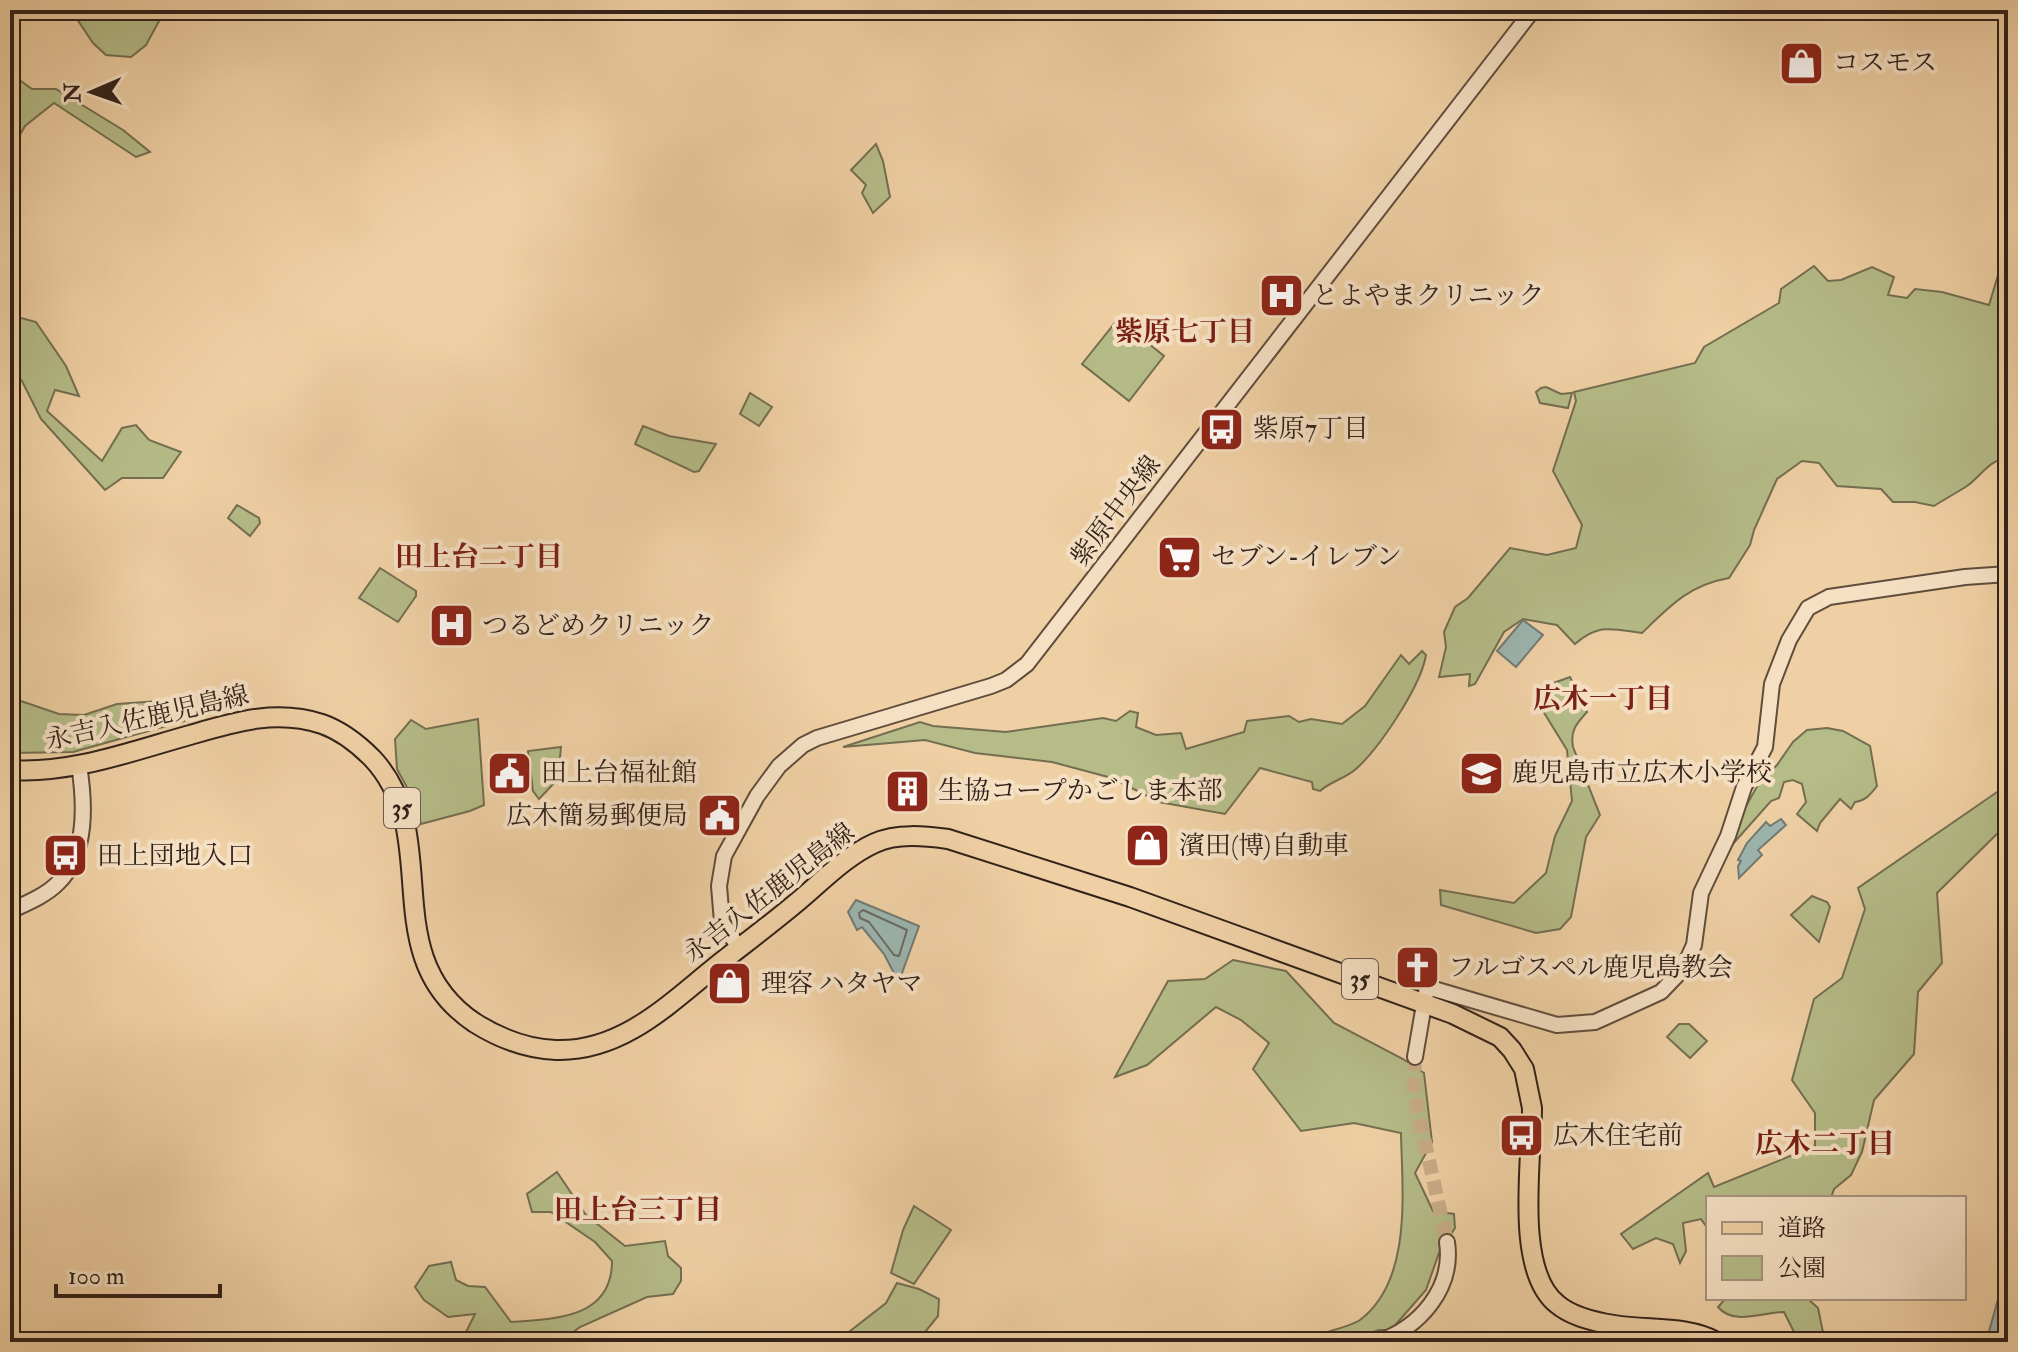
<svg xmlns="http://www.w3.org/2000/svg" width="2018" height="1352" font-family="'IM FELL Double Pica','Noto Serif JP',serif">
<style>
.green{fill:#b5bc88;stroke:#746e51;stroke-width:2}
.water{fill:#9cb5af;stroke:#727a73;stroke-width:2}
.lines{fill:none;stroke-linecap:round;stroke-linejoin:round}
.shore{stroke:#676b64;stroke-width:2}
.minor-tunnel{stroke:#c9ad88;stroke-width:14;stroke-dasharray:14 7;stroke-linecap:butt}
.minor-casing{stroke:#614d3c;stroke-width:18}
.major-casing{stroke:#32211a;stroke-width:22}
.minor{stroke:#f5e0c4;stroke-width:14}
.major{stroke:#efd0a4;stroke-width:18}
.labels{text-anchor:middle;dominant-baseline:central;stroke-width:8;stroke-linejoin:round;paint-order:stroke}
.shield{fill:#f5e0c4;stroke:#6c5a4d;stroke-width:2}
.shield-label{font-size:24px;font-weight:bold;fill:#32211a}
.poi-label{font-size:26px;fill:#32211a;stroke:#f5e0c4;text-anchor:start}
.street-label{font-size:26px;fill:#32211a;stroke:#f5e0c4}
.neighbourhood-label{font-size:28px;font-weight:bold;fill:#7a1f14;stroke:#f5e0c4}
</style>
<rect width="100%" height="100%" fill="#efd0a4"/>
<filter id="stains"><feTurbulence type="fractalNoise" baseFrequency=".0025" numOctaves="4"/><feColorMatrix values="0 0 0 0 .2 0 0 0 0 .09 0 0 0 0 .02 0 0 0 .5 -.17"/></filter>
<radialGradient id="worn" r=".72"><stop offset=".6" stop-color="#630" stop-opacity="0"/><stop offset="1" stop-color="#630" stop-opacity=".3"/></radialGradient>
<g class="green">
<path d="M71,10H165L146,45L131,57L106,55L93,43Z"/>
<path d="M10,73L32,89H56L123,130L150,152L136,157L54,103L25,126L16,142L10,145Z"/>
<path d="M876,144L883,161L890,197L873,213L862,193L866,185L851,170Z"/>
<path d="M2008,252V457C1988,461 1982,475 1967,486C1956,493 1945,499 1934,506L1915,502H1893L1881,489L1837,486L1819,463L1802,461L1777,479L1754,530L1750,545L1729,578C1689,585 1670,606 1642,633C1612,629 1599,623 1575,644L1557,625L1523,619L1504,632L1475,684L1469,686L1470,674L1439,677L1446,647L1444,632L1455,607L1468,598L1510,548L1547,555L1576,548L1582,525L1553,471L1576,401L1574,392L1695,363L1704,347L1779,303L1781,289L1814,266L1828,281L1841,280L1872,267L1894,277L1888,295L1907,298L1915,289L1942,292L1989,305L2002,262Z"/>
<path d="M10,315L36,322L66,366L79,396L55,390L47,411L102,461L122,428L136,425L149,440L181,452L163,478H122L105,490L41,419L22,381L10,366Z"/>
<path d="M1118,319L1164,356L1129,401L1082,364Z"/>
<path d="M1546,387L1561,394L1572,393L1568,408L1540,403L1536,392L1541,388Z"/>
<path d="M750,393L772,407L759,426L740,414Z"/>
<path d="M643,426L669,436L716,444L699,471L694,472L635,444Z"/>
<path d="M237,505L259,518L260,523L250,536L228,518Z"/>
<path d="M380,568L416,591V596L398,622L359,598Z"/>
<path d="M1422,651L1426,655C1421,686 1380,747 1357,768C1347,778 1331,781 1320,791L1313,789L1312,782L1260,768L1225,814L1159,802L1112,778L1052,762L975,753L925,740L843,747L920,722L933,726L1006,732L1103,718L1116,721L1130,711L1138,713L1136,727L1156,735L1181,733L1186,749L1244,732L1247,721L1289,716L1299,722L1311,719L1342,724L1365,706L1401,655L1409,664Z"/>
<path d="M1570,677L1587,712C1576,724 1570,731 1573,747L1600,815L1586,837L1571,917L1560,929L1536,933L1441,905L1440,890L1514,903L1546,873L1555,836L1572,801L1567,750L1538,703V692L1548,685Z"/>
<path d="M10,700H18L59,714L84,715L117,704L173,700L184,721L73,752L10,753Z"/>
<path d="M478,719L484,805L470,811L421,824L416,804L397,769L395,739L411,720L426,729Z"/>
<path d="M1827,728L1843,731L1870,746L1877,786C1871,794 1865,801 1855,802L1851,809L1840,799L1820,823L1817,831L1797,814L1806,802L1802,784L1793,780L1784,782L1779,798L1771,801L1731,846L1746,806L1759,783L1777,765L1793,742L1807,730Z"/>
<path d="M561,747L558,779L539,799L533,791L528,751Z"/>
<path d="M2000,790L2008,793V823L1937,893L1942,963L1918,992L1914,1054L1874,1100L1862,1152L1851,1175L1834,1189L1831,1198H1708V1229L1701,1219L1683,1223L1686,1251L1680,1263L1673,1244L1656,1238L1633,1249L1621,1234L1708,1173L1714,1187L1815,1146V1113L1792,1080L1814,999L1842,978L1865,909L1858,888Z"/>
<path d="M1812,896L1827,902L1830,907L1819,942L1791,915Z"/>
<path d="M1233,960L1286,971L1334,1023L1403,1059L1424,1073L1432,1142L1415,1173L1433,1211L1454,1214L1455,1228L1439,1253L1426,1290L1391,1330H1379L1344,1342H1290C1306,1337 1349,1328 1360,1320C1413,1280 1402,1190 1401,1133L1354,1123L1301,1131L1253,1069L1269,1043L1241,1020L1216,1007L1147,1065L1115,1077L1168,981L1205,979Z"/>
<path d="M1679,1024H1689L1707,1041L1690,1058L1667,1037Z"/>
<path d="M557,1172L586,1215L625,1246L665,1241L668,1256L681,1268V1281L673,1294L647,1297L580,1327L560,1342H461L475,1314L448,1317L424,1300L415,1287L429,1266L451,1262L456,1280L468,1286L485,1287L511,1322C554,1319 612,1319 612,1261L595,1242L551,1212H532L527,1194Z"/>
<path d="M914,1206L951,1230L914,1284L891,1273L903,1230Z"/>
<path d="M897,1283L919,1289L939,1299L938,1316L917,1342H836L886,1303Z"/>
<path d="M1726,1298H1807L1818,1308L1825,1342H1799L1784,1312C1762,1312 1734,1326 1718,1307Z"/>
</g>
<g class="water">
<path d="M1523,620L1543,635L1516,667L1497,651Z"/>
<path d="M1781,819L1786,825L1758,850L1762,855L1739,878L1738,866L1741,861L1738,860L1747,843L1766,822L1770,826Z"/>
<path d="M856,900L919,926L901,976L895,975L884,954L862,927L857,930L848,912Z"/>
<path d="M2008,1264V1314L2000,1342H1986Z"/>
</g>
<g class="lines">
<path class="shore" d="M863,910L907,930L899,956L894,955L869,922L860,918L859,913Z"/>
<path class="minor-tunnel" d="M1415,1057L1414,1093L1447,1242"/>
<defs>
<g id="minor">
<path d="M10,911C27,903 45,896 58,883C88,854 85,803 79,765"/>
<path d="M739,948L722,922L719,886L724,856L757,796L779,766L803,745L817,738L991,686L1006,680L1027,664L1533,10"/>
<path d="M1415,1057L1427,987L1557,1025L1595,1022L1661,992L1683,969L1694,945L1701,893L1728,836L1744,787L1765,747L1772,684L1789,640L1808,608L1829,597L1965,577L2008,574"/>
<path d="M1377,1342C1419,1328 1454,1289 1447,1242"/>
</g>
<path id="major" d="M10,770C72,774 132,751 190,735C235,722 276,709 322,724C342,731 358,744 372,758C446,836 373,955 475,1023C499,1038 528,1049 556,1050C621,1052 668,1005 715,967C744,944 774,922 802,898C824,879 848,855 875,843C897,833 925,836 948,839L1130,897L1453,1014L1500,1037L1512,1050L1524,1069L1532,1108C1532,1159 1514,1270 1557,1304C1572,1317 1595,1322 1614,1325C1649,1331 1685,1325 1717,1342"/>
</defs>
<use href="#minor" class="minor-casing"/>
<use href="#major" class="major-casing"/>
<use href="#minor" class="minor"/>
<use href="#major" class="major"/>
</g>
<defs>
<symbol id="shop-square" viewBox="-11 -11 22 22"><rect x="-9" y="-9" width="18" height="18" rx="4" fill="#8f2418" stroke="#f5e0c4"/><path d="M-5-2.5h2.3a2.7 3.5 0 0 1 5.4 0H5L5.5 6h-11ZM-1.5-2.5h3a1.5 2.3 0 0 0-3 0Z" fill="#fff"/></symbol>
<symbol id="hospital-square" viewBox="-11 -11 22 22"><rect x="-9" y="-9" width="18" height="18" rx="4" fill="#8f2418" stroke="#f5e0c4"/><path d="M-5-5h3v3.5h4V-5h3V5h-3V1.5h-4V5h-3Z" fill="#fff"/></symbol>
<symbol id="bus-square" viewBox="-11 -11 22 22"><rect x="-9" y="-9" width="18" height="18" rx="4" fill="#8f2418" stroke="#f5e0c4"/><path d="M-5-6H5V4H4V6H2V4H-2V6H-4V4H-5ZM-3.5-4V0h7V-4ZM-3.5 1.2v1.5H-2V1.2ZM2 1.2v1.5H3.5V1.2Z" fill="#fff"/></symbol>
<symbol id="supermarket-square" viewBox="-11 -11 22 22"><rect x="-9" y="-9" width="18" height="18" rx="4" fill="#8f2418" stroke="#f5e0c4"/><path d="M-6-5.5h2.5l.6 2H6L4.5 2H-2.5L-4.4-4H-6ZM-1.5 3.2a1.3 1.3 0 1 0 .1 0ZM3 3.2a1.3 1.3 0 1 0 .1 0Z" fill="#fff"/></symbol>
<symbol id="civic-square" viewBox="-11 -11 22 22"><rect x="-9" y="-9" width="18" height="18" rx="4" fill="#8f2418" stroke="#f5e0c4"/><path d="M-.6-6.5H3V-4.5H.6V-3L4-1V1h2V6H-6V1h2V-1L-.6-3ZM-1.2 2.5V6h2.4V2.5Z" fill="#fff"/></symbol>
<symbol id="school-square" viewBox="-11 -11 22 22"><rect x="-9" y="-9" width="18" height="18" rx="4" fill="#8f2418" stroke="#f5e0c4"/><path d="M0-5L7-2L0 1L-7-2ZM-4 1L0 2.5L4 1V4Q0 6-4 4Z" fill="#fff"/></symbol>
<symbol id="building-square" viewBox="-11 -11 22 22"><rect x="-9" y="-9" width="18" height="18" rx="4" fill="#8f2418" stroke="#f5e0c4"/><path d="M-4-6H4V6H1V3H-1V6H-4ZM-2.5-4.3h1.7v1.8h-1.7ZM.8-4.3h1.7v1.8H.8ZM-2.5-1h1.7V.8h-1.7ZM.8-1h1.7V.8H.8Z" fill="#fff"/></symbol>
<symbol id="church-square" viewBox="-11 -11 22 22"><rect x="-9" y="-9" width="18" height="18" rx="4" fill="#8f2418" stroke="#f5e0c4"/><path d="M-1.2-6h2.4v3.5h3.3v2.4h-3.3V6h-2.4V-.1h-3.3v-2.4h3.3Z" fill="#fff"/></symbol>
</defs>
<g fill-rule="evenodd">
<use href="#shop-square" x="1776" y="38" width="51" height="51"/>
<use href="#hospital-square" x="1256" y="270" width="51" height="51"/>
<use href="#bus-square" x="1196" y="404" width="51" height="51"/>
<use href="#supermarket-square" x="1154" y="532" width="51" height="51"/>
<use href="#hospital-square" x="426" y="600" width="51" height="51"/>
<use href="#civic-square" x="484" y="748" width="51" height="51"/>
<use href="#school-square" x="1456" y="748" width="51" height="51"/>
<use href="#building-square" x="882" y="766" width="51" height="51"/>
<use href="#civic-square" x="694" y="790" width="51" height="51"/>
<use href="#shop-square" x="1122" y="820" width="51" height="51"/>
<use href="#bus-square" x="40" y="830" width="51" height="51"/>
<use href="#church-square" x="1392" y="942" width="51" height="51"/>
<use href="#shop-square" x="704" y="958" width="51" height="51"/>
<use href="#bus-square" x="1496" y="1110" width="51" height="51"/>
</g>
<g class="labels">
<g class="shield">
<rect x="384" y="788" width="36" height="40" rx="6"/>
<rect x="1342" y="959" width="36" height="40" rx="6"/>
</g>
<g class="shield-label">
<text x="402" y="808">35</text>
<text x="1360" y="979">35</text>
</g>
<g class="poi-label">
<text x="1833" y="63">コスモス</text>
<text x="1312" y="296">とよやまクリニック</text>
<text x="1253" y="429">紫原7丁目</text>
<text x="1211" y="557">セブン-イレブン</text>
<text x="482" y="626">つるどめクリニック</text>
<text x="541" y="773">田上台福祉館</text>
<text x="1512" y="773">鹿児島市立広木小学校</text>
<text x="938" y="791">生協コープかごしま本部</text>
<text x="688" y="816" text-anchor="end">広木簡易郵便局</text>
<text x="1179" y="846">濱田(博)自動車</text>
<text x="97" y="856">田上団地入口</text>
<text x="1448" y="968">フルゴスペル鹿児島教会</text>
<text x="761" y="984">理容 ハタヤマ</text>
<text x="1553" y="1136">広木住宅前</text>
</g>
<g class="street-label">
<text transform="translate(1116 511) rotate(-53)">紫原中央線</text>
<text transform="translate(147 718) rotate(-13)">永吉入佐鹿児島線</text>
<text transform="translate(769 893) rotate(-38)">永吉入佐鹿児島線</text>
</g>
<g class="neighbourhood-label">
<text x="1185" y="332">紫原七丁目</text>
<text x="479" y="557">田上台二丁目</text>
<text x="1603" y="699">広木一丁目</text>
<text x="1825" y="1144">広木二丁目</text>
<text x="638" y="1210">田上台三丁目</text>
</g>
</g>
<rect width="2018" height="1352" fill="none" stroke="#efd0a4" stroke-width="40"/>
<rect x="12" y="12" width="1994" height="1328" fill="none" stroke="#32211a" stroke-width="4"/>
<rect x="20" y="20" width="1978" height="1312" fill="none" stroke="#32211a" stroke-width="2"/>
<rect x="1706" y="1196" width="260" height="104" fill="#f5e0c4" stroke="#a79480" stroke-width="2"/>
<rect x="1722" y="1222" width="40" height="12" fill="#efd0a4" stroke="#a79480" stroke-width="2"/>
<text x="1778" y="1236" font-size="24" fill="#32211a">道路</text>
<rect x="1722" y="1256" width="40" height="24" fill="#b5bc88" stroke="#a79480" stroke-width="2"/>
<text x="1778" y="1276" font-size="24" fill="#32211a">公園</text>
<g transform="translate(92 92) rotate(268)" stroke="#f5e0c4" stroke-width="6" paint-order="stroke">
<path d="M0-6L14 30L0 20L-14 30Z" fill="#32211a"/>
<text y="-12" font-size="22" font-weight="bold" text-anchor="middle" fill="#32211a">N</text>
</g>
<path d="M56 1284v12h164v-12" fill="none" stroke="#32211a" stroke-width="4"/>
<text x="68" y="1284" font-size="24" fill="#32211a" stroke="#f5e0c4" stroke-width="6" paint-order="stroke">100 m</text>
<rect width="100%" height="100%" filter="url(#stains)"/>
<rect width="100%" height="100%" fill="url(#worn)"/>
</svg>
